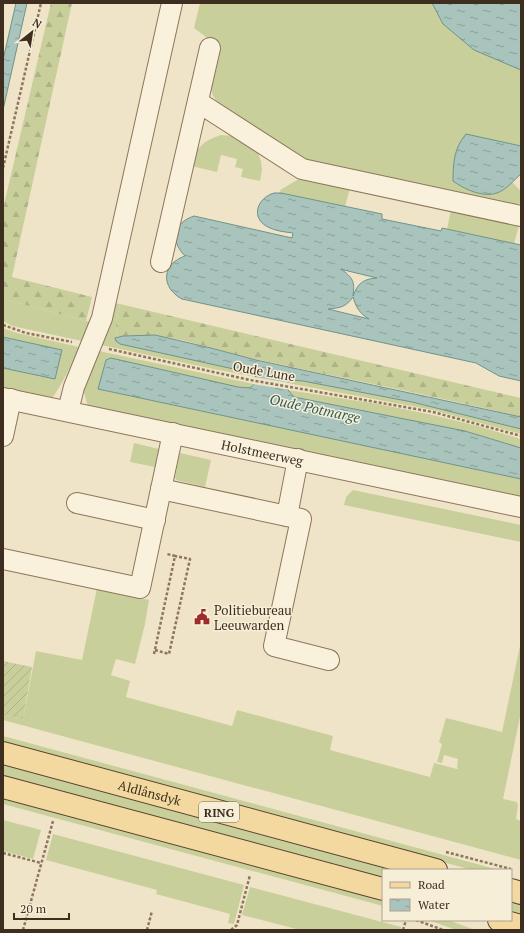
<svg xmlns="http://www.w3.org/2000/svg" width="524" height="933" font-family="'PT Serif',serif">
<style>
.grass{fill:#c9cf9b}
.forest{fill:url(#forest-firs)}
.garden{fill:url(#garden-furrows)}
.water{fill:url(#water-ripples);stroke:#6f938a;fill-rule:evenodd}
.pier{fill:#f0e4c8}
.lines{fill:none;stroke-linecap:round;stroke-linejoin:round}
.minor-casing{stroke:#8d765c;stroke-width:22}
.major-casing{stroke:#5b4430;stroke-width:24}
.path{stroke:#8d765c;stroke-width:2.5;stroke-dasharray:3 2;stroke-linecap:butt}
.minor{stroke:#faf1dc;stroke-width:20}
.major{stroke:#f3d9a0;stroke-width:22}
.labels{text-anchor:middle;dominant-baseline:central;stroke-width:3;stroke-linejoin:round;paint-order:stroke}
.shield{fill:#f7eed8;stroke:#756857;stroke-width:1}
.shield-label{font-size:12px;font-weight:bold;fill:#3d2e20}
.street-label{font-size:13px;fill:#3d2e20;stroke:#f7eed8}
.poi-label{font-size:13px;fill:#3d2e20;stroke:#f7eed8;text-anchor:start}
.water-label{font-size:14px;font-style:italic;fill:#2f5d5a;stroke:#f7eed8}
</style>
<defs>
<pattern id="forest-firs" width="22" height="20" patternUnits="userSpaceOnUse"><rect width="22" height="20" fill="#c9cf9b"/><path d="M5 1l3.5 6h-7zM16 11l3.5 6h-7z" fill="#aeb285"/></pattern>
<pattern id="garden-furrows" width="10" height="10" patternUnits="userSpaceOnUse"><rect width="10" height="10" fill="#c9cf9b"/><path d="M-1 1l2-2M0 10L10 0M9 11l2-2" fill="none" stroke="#aeb285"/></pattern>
<pattern id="water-ripples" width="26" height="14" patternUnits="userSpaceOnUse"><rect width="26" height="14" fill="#a9c4bc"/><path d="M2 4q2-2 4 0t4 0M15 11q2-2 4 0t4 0" fill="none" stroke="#8ba098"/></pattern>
</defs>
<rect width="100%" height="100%" fill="#f0e4c8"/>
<g class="grass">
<path d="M200,3H432L443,24L474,49L521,70V146L494,140L497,193L512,182L521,191V203L506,206L307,162L220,106L213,96L210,85L218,46L194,28Z"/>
<path d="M221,135L233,136L257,151L261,161L262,170L260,181L241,177L243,169L235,167L237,159L221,155L217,172L191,166C196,147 203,141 221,135Z"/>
<path d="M307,179L350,188L345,207L281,193L280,190L297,180Z"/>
<path d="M451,210L519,225L514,244L447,229Z"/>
<path d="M3,299L86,321L93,322L82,341L12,326L3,321Z"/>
<path d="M110,302L120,304L116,322L117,337L115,339L120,344L253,373L256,377L213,369L101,345Z"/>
<path d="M3,328L17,333L79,347C71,366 63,383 51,400L3,390V368L55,379L62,350L3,337Z"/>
<path d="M99,351L254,384C251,390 244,388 238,387L111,358L98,389L521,479V500L88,407L83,389Z"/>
<path d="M291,380L303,381L412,402L521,429V434L433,410L287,383Z"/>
<path d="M288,390L378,404L433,415L481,427L521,439V448L465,431L294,397Z"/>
<path d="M134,443L159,449L155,467L130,462Z"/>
<path d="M180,453L211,460L205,487L176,480L175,477Z"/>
<path d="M353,490L521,525V542L344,505L346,497Z"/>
<path d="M97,588L149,600L145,624L135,664L116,659L111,675L130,681L126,697L232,726L237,710L333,736L330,750L430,777L434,763L457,769L458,768L457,767L458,759L444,755L442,763L437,762L442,744L439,742L446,718L502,732L521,641V712L503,799L517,802L518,806L516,819L521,821V860L3,720V715L23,720L36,651L82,660Z"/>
<path d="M3,736L499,870H472L3,743Z"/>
<path d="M3,763L397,870H383V879L3,776Z"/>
<path d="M3,797L383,900V906L3,804Z"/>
<path d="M3,820L41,830L33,859L3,851Z"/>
<path d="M53,834L244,885L234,924L228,923L230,914L156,894L157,890L46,860Z"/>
<path d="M250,887L401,927V930H300L242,915Z"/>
<path d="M511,901L521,904V917L511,914Z"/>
<path d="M428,920H448L475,930H456Z"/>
</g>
<g class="forest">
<path d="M51,3H72L12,277L92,297L86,321L3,299V209Z"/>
<path d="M120,304L521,398V417C434,396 347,379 260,360C215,351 162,328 117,337L116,322Z"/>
</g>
<path class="garden" d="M3,661L32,667L23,720L3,715Z"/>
<g class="water">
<path d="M16,3H27L3,110V60Z"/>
<path d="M432,3H521V70L474,50L443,24Z"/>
<path d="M466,134L521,146V174C514,180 506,190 497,193C483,198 464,189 453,181C453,163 454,148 466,134Z"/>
<path d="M274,193H281L382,214V219L441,231L442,228L521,245V381L499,376L476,363L182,299C160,287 162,264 185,256C170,241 173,223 194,216L292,238L293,233C285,232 275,231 268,227C250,218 257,198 274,193ZM341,269L344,270L377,278C363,279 358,283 353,296C355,281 353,278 341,269ZM353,297C356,307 359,313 369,319L328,309C340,308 346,307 353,297Z"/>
<path d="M155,335L211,348L256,360L521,417V429L412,402L303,381L291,380L287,383L288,390L294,397L465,431L521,448V479L98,389L106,360L111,358L238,387C250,388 253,390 256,377L252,373L120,344L116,341L115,338L123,336Z"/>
<path d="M3,337L62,350L55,379L3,368Z"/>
</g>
<path class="pier" d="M254,377L290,383L291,390L252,384Z"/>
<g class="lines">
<defs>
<g id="minor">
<path d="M198,102L302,169L521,216"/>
<path d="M161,262L210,48"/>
<path id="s1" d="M3,398L521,507"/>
<path d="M68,411L74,387L102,318L172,3"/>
<path d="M3,436L11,399"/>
<path d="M161,489L301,519L274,646L329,660"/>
<path d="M77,503L155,520"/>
<path d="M287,516L298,459"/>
<path d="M3,559L140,588L173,433"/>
</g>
<g id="major">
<path id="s2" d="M3,753L436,870"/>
<path d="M3,787L383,889"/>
<path d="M511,890L521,893"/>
<path d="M499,920L521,926"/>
</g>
</defs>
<use href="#minor" class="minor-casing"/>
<use href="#major" class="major-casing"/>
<g class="path">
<path d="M3,168L41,3"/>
<path d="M3,325L26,333L72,342"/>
<path d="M109,349L250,380L433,412L521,436"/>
<path d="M155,650L169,654L190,559L175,556"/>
<path d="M154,654L175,556L167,554"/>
<path d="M446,852L511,869"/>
<path d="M3,853L41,863"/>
<path d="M416,920L443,930"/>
<path d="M23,930L53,821"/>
<path d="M147,930L152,911"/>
<path d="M231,930L237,925L250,875"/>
<path d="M403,930L406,920"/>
</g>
<use href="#minor" class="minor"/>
<use href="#major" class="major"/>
</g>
<defs>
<symbol id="civic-bare" viewBox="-9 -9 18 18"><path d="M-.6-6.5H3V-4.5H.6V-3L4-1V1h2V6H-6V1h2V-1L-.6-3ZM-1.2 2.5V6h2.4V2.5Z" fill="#9e2a2b" stroke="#f7eed8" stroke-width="2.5" paint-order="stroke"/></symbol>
</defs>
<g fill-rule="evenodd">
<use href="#civic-bare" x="191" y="606" width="22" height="22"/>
</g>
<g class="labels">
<rect class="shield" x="199" y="802" width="40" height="20" rx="3"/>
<g class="shield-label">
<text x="219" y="812">RING</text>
</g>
<g class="street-label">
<text transform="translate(264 371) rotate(10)">Oude Lune</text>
<text stroke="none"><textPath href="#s1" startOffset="265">Holstmeerweg</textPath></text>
<text stroke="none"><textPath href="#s2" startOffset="152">Aldlânsdyk</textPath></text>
</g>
<g class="poi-label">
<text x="214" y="610">Politiebureau<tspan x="214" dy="15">Leeuwarden</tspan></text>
</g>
<g class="water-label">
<text transform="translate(315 408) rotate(12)">Oude Potmarge</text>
</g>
</g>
<rect width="524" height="933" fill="none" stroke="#3d2e20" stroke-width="8"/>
<rect x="382" y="869" width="130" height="52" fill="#f7eed8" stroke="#ada18e"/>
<rect x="390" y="882" width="20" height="6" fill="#f3d9a0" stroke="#ada18e"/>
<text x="418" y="889" font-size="12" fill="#3d2e20">Road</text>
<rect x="390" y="899" width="20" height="12" fill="url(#water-ripples)" stroke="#ada18e"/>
<text x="418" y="909" font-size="12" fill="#3d2e20">Water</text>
<g transform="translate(32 32) rotate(30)" stroke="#f7eed8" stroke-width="3" paint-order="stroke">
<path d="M0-3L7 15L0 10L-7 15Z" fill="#3d2e20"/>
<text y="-6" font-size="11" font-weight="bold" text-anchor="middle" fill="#3d2e20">N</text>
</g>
<path d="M14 913v6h55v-6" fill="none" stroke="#3d2e20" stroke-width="2"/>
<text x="20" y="913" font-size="12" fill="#3d2e20" stroke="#f7eed8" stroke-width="3" paint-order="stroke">20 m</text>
</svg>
